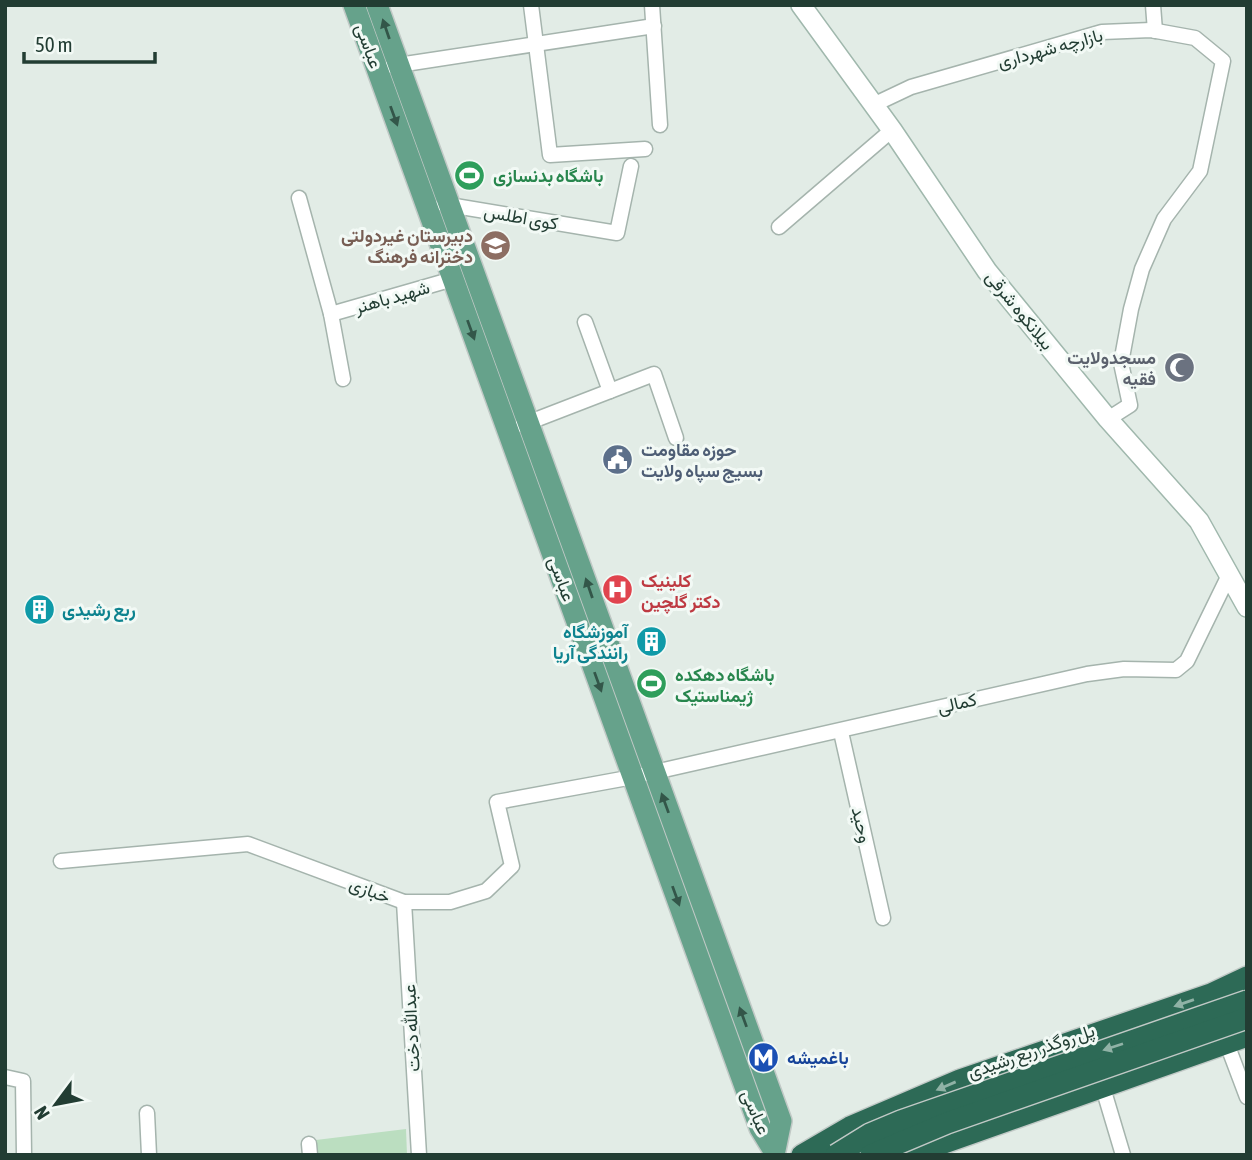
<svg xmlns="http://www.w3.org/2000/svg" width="1252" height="1160" font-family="'Asap Condensed',Vazirmatn,sans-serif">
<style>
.green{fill:#bbdec0}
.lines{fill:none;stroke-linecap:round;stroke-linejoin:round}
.street-casing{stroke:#a5b4ad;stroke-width:17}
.secondary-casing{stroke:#a0b8ad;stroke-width:22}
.primary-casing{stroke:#c1c9c6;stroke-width:24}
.highway-casing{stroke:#c1c9c6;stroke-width:24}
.street{stroke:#fff;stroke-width:14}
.secondary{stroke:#fff;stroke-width:19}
.primary{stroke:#66a28b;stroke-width:21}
.highway{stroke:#2d6a56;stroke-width:21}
.highway-bridge-casing{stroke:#c1c9c6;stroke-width:24;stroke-linecap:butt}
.highway-bridge{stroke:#2d6a56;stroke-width:21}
.oneway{fill:#335649}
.oneway2{fill:#90b2a6}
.labels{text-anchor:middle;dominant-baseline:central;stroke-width:6;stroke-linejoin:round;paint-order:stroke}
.street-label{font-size:18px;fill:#223d33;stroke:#f2f9f5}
.leisure-label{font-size:18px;font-weight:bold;fill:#27864d;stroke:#f2f9f5;text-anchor:start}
.education-label{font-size:18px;font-weight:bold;fill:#785e54;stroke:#f2f9f5;text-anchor:end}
.worship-label{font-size:18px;font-weight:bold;fill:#5b616d;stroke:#f2f9f5;text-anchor:end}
.service-label{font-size:18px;font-weight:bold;fill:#4e5e75;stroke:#f2f9f5;text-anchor:start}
.health-label{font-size:18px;font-weight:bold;fill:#be3a42;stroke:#f2f9f5;text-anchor:start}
.culture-label{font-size:18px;font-weight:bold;fill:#0d838f;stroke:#f2f9f5;text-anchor:start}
.transit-label{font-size:18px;font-weight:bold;fill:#164399;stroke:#f2f9f5;text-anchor:start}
</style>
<rect width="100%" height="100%" fill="#e2ece6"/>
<path class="green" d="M406,1129L407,1155H317L316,1140Z"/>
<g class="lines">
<defs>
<g id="street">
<path d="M531,5L550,155L645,149"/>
<path d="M652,5L660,125"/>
<path d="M1153,5L1155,31"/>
<path d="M392,66L654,26"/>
<path d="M873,105L911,87L1102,32L1151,30L1195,38L1223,61L1200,171L1164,219L1142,269L1131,309L1121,363L1130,405L1108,419"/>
<path d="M299,198L331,314L343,379"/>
<path d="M443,204L617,233L631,166"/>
<path d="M779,227L892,130"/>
<path d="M331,314L453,279"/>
<path d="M585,322L610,391"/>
<path d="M522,425L654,374L676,438"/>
<path d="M841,732L883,918"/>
<path d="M61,861L248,844L404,902H450L486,891L512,866L497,802L633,777L1087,674L1124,669L1176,670L1187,661L1229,575"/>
<path d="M404,902L419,1155"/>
<path d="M1227,1044L1247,1097"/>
<path d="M5,1077L23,1081L24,1155"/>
<path d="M1103,1088L1123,1155"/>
<path d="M147,1113L149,1155"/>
<path d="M309,1144L310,1155"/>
</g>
<path id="secondary" d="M801,5L892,130L987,271L1108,419L1199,521L1247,607"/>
<g id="primary">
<path d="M354,5L760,1128L774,1151"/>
<path d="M377,5L781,1121L774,1155"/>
</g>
<g id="highway">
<path d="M802,1155L850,1127L960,1080L1211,994L1247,977"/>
<path d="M910,1155L1247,1036"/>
</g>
</defs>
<use href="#street" class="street-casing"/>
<use href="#secondary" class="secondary-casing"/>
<use href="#primary" class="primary-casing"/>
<use href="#highway" class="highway-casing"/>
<use href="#street" class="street"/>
<use href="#secondary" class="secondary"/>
<use href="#primary" class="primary"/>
<use href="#highway" class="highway"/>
<defs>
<g id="highway-bridge">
<path d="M836,1155L870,1134L901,1121L1247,1001"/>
<path d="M871,1155L947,1123L1247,1018"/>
</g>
</defs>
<use href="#highway-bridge" class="highway-bridge-casing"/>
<use href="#highway-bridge" class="highway-bridge"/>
</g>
<defs><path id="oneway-solid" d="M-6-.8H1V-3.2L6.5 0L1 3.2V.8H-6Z" transform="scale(1.75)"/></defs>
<g class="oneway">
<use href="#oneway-solid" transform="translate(386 29) rotate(-109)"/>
<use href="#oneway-solid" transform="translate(394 116) rotate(70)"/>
<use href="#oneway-solid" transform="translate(471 330) rotate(70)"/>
<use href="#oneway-solid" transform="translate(589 588) rotate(-109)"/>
<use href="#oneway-solid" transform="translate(598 682) rotate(70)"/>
<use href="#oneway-solid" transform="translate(665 803) rotate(-110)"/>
<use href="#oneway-solid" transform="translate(676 896) rotate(70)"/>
<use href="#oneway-solid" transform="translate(743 1017) rotate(-110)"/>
</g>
<g class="oneway2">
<use href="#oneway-solid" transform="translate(1184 1003) rotate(161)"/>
<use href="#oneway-solid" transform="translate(1113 1047) rotate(162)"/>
<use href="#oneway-solid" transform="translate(946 1086) rotate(157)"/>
</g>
<defs>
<symbol id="stadium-disc" viewBox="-11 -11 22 22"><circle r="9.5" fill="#2e9e5b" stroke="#f2f9f5"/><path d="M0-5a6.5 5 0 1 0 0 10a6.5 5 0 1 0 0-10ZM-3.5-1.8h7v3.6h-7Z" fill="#fff"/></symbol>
<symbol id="school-disc" viewBox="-11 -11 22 22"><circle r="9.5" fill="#8d6e63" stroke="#f2f9f5"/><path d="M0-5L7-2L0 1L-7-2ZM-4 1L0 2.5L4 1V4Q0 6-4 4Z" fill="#fff"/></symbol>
<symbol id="mosque-disc" viewBox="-11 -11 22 22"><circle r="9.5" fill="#6b7280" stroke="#f2f9f5"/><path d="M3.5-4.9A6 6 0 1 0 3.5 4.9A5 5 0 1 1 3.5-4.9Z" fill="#fff"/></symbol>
<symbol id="civic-disc" viewBox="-11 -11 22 22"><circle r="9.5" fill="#5c6f8a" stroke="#f2f9f5"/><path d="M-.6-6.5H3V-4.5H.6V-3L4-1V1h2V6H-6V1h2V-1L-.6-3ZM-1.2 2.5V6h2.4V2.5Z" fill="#fff"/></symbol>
<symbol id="hospital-disc" viewBox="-11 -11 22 22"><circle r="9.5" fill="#e0444e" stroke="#f2f9f5"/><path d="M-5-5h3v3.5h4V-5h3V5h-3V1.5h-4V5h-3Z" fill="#fff"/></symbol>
<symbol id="building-disc" viewBox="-11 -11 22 22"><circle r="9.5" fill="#0f9aa8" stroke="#f2f9f5"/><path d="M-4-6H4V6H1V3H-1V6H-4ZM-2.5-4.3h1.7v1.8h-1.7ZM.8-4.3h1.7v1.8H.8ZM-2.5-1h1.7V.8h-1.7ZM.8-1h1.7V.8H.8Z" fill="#fff"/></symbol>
<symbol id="metro-disc" viewBox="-11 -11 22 22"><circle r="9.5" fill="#1a4fb4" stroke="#f2f9f5"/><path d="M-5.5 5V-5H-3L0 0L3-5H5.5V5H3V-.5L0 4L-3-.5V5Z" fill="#fff"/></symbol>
</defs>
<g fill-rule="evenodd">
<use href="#stadium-disc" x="452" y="158" width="35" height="35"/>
<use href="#school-disc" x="478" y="228" width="35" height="35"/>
<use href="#mosque-disc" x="1162" y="350" width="35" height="35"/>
<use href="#civic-disc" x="600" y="442" width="35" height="35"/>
<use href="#hospital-disc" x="600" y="572" width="35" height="35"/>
<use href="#building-disc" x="22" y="592" width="35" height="35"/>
<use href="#building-disc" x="634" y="624" width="35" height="35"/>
<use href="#stadium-disc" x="634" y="666" width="35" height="35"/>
<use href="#metro-disc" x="746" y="1040" width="35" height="35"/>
</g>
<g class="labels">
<g class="street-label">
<text transform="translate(369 46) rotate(70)">عباسى</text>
<text transform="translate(1050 48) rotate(-15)">بازارچه شهرداری</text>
<text transform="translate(521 217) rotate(10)">کوی اطلس</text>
<text transform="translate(392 297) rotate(-16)">شهید باهنر</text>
<text transform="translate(1020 310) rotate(51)">بیلانکوه شرقی</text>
<text transform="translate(562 579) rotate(70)">عباسى</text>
<text transform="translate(957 703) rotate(-13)">کمالی</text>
<text transform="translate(862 825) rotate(77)">وحید</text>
<text transform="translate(370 890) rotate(21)">خبازی</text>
<text transform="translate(411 1028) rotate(-93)">عبدالله دخت</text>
<text transform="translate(1031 1051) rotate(-19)">پل روگذر ربع رشیدی</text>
<text transform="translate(756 1112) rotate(67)">عباسى</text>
</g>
<g class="leisure-label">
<text x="493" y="175">باشگاه بدنسازی</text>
<text x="675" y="674">باشگاه دهکده<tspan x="675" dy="21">ژیمناستیک</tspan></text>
</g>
<g class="education-label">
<text x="473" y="235">دبیرستان غیردولتی<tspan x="473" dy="21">دخترانه فرهنگ</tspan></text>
</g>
<g class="worship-label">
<text x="1156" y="357">مسجدولایت<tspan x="1156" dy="21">فقیه</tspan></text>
</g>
<g class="service-label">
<text x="641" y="449">حوزه مقاومت<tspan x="641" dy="21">بسیج سپاه ولایت</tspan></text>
</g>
<g class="health-label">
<text x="641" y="580">کلینیک<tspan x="641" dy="21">دکتر گلچین</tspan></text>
</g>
<g class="culture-label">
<text x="62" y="609">ربع رشیدی</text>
<text x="628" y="631" text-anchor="end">آموزشگاه<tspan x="628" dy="21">رانندگی آریا</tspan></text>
</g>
<g class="transit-label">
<text x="787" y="1057">باغمیشه</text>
</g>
</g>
<rect width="1252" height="1160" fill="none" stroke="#223d33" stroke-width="14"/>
<g transform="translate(56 1104) rotate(238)" stroke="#f2f9f5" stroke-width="5" paint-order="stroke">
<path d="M0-5L12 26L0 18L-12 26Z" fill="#223d33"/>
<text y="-10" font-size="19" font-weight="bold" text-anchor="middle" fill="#223d33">N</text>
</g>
<path d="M24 52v10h131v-10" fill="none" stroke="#223d33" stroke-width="3.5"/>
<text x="35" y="52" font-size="21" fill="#223d33" stroke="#f2f9f5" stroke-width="5" paint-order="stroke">50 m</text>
</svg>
